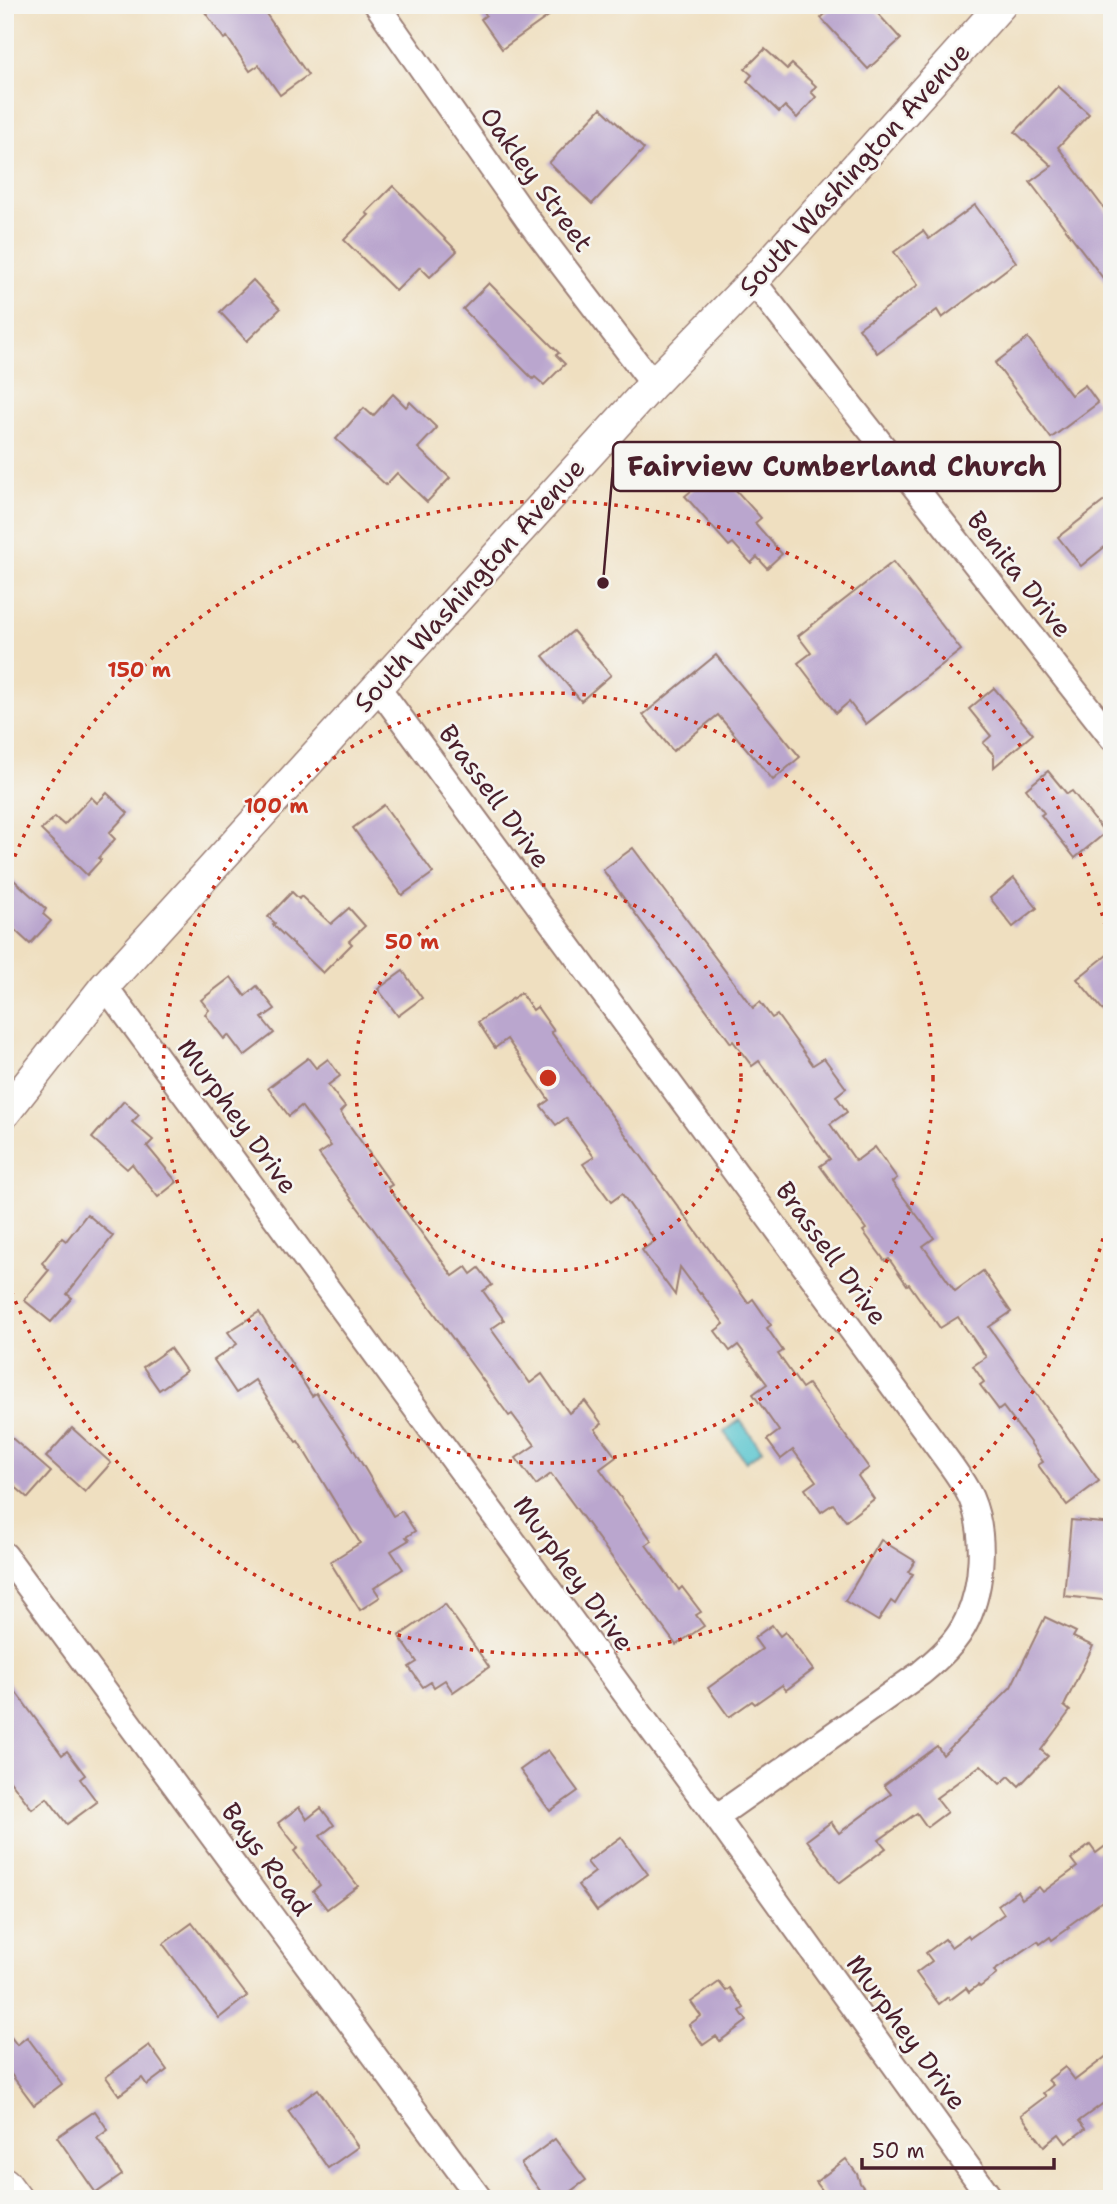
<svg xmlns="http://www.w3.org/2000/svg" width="1117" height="2204" font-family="'Shantell Sans',sans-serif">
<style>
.water{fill:#57c4ce;stroke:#50727c;stroke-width:2}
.building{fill:#baa6ce}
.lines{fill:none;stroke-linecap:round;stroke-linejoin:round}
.minor-casing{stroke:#9c7f76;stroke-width:28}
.tertiary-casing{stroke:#9c7f76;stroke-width:33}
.minor{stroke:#fff;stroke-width:24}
.tertiary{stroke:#fff;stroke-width:30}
.ring{fill:none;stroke:#c8321e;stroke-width:3.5;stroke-dasharray:3.5 7}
.labels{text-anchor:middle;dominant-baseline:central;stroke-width:5;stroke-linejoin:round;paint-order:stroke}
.street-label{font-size:26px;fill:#4a1f2b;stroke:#f6f6f2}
.centre{fill:#c8321e;stroke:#f6f6f2;stroke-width:3.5}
.ring-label{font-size:21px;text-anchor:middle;font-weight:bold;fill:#c8321e;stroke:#f6f6f2;stroke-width:5;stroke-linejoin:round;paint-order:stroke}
.leader{fill:none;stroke:#4a1f2b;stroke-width:2.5}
.callout-dot{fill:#4a1f2b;stroke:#f6f6f2;stroke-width:2.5}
.callout{fill:#f6f6f2;stroke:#4a1f2b;stroke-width:2.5}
.callout-label{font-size:28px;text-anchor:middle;font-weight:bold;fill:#4a1f2b}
</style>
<rect width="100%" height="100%" fill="#f6f6f2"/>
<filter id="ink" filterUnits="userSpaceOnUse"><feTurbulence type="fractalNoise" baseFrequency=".0143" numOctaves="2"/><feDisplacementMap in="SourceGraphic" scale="14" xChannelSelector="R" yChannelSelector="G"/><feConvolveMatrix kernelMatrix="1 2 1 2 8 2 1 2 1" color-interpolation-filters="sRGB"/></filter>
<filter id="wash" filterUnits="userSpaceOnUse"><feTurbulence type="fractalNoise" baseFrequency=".00686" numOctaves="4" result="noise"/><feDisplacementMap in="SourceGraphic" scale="28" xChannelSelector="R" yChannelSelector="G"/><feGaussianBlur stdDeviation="1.57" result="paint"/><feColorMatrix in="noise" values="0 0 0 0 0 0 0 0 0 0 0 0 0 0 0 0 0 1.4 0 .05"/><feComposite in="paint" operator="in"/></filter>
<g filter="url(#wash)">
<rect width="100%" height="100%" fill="#efdfc0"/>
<path class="water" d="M740,1420L762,1450L746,1462L724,1432Z"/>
<g id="blocks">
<g class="building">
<path d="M200,5H260L308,75L280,95L259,65L250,71L227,37L224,39Z"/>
<path d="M480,5H564L502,49L481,19L486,15Z"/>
<path d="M834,5H870L901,39L868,69L821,18Z"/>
<path d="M765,49L787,69L792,64L816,86L811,92L816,97L797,118L785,106L779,112L747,81L752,75L745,69Z"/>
<path d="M1058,86L1089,114L1058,147L1112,219V290L1030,182L1052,166L1015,132Z"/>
<path d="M601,108L644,149L592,204L549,163Z"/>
<path d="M393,186L457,251L430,277L420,267L396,291L344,240L369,215L366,213Z"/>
<path d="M975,205L1016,262L942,318L937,310L877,353L859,328L918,285L894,252L923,231L929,239Z"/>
<path d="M253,280L280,309L247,341L220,312Z"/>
<path d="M489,283L559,353L556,355L565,364L544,385L535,377L533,379L463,309Z"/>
<path d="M1028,338L1071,395L1085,385L1098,403L1051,438L995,363Z"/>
<path d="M393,394L406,407L410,402L437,428L418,448L450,478L427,502L397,473L386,485L336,439L364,408L373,416Z"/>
<path d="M717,469L761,518L755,523L782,554L767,568L757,557L751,563L733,543L729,546L685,496Z"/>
<path d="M1112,495V541L1081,566L1058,537Z"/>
<path d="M893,562L961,650L866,724L849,702L836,713L798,663L811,653L798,636Z"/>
<path d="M573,631L611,675L581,701L543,656Z"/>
<path d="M716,655L800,757L773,780L718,715L673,751L643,715Z"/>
<path d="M994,688L1033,734L994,767V755L983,743L991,736L969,709Z"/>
<path d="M1048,771L1067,794L1072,791L1105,833L1075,858L1041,815L1044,813L1026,789Z"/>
<path d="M107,793L128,813L109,833L115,839L98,858L101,860L87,875L41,830L55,817L64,825L91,797L97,803Z"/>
<path d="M384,805L433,873L402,895L353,828Z"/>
<path d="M633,848L753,1008L760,1002L772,1018L777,1015L813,1065L824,1058L846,1088L836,1096L847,1112L830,1124L856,1161L875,1147L897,1178L892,1182L934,1238L923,1246L955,1291L983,1271L1011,1312L989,1327L1099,1481L1067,1505L1038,1465L1043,1462L1029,1441L1003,1407L999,1410L980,1385L984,1382L973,1366L986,1357L958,1317L940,1328L909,1284L907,1285L889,1259L885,1261L863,1231L866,1229L820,1166L830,1159L759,1061L752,1066L733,1041L731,1043L603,870Z"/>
<path d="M5,872L46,909L43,914L51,921L30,944L5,921Z"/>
<path d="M1014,878L1037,908L1013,927L990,898Z"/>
<path d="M292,892L299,899L301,896L331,924L349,908L365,926L349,941L352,944L323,973L273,925L275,923L268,917Z"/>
<path d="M1112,951V1021L1077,979Z"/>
<path d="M403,971L422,998L398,1016L378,989Z"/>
<path d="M231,977L245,996L257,986L275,1009L262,1018L274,1033L244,1056L228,1035L224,1039L205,1014L209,1010L201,1000Z"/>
<path d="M521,993L533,1010L537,1007L554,1031L551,1032L735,1285L748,1303L753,1299L771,1325L767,1328L783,1351L778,1354L802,1388L808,1384L869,1468L858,1476L874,1499L846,1521L833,1504L821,1512L805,1489L816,1481L793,1450L781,1459L767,1440L779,1431L753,1394L767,1384L738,1345L730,1351L715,1331L724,1324L701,1293L700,1294L680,1267L675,1295L642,1250L655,1241L622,1194L611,1202L583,1164L594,1157L566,1118L556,1125L541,1106L549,1100L507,1039L495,1048L478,1022Z"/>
<path d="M308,1058L316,1068L328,1059L340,1076L328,1085L345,1107L340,1112L392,1185L388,1187L453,1276L466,1267L471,1274L479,1268L492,1285L483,1291L504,1320L491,1329L530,1383L542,1374L569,1413L585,1401L602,1424L595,1429L616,1457L600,1469L652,1541L646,1545L679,1590L682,1587L701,1612L696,1615L704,1626L676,1645L551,1474L536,1485L516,1458L535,1445L512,1414L509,1416L319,1154L331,1146L301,1106L289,1116L268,1088Z"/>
<path d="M124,1101L139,1115L132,1122L153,1140L147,1146L177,1182L158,1197L132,1164L127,1169L92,1138Z"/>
<path d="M87,1214L113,1236L67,1294L72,1298L51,1322L24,1300L49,1270L42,1263L62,1238L66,1241Z"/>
<path d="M259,1312L312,1396L316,1393L352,1447L393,1516L402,1511L415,1531L406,1537L409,1540L391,1551L403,1569L374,1588L380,1597L360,1610L330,1562L360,1543L298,1441L296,1442L255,1380L236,1393L214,1360L237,1344L228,1332Z"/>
<path d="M170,1348L186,1371L159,1390L143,1367Z"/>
<path d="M72,1428L111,1463L85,1492L46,1457Z"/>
<path d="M5,1432L51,1472L28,1498L5,1478Z"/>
<path d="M1071,1520L1112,1524V1601L1064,1596Z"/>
<path d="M881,1540L915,1561L908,1572L913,1574L895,1604L891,1601L878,1621L845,1601Z"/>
<path d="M445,1604L489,1667L453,1692L445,1680L434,1687L431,1682L423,1687L409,1667L417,1662L399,1636Z"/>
<path d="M1045,1617L1076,1632L1073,1637L1093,1646L1064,1706L1070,1711L1041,1750L1048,1756L1019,1786L1009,1776L1000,1784L981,1765L936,1798L947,1812L927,1827L917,1813L879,1840L886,1848L839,1883L807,1840L831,1822L839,1833L891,1794L884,1785L937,1746L943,1755L1011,1687Z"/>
<path d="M772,1625L780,1636L785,1632L813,1670L786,1690L782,1685L755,1704L752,1701L729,1717L708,1688L762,1649L754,1638Z"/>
<path d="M5,1677L62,1755L67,1751L85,1775L80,1779L97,1802L67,1824L47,1798L32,1809L5,1774Z"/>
<path d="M548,1750L578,1791L550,1811L520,1770Z"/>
<path d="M299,1807L307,1819L321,1808L334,1825L320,1836L358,1886L327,1909L313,1891L320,1885L294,1851L298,1848L278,1823Z"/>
<path d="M621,1837L648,1874L597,1911L578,1885L595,1872L587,1862Z"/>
<path d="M1112,1841V1894L1068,1926L1069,1928L1052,1940L1050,1937L1040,1944L1038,1941L994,1971L997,1974L980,1987L978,1985L969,1992L966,1988L950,2000L948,1997L939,2004L916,1973L932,1961L926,1953L945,1939L951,1947L968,1935L970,1938L1004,1914L998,1905L1017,1891L1022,1899L1039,1887L1043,1892L1077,1867L1071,1859L1090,1845L1096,1853Z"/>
<path d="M192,1923L247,1996L219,2018L163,1944Z"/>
<path d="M719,1982L726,1991L730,1988L744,2008L740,2011L747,2021L720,2041L716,2036L703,2045L689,2025L701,2016L691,2002Z"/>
<path d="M5,2029L17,2045L27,2037L62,2084L34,2105L5,2066Z"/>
<path d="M149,2045L167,2070L147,2085L142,2078L119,2095L106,2077Z"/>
<path d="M1112,2052V2097L1079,2121L1085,2129L1066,2143L1059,2134L1044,2146L1021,2115L1046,2096L1043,2093L1053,2085L1048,2080L1065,2067L1075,2080Z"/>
<path d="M318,2089L358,2147L328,2168L288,2111Z"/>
<path d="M95,2111L108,2130L97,2138L122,2175L96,2193L57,2137Z"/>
<path d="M555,2139L586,2180L560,2199H546L521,2164Z"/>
<path d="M846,2159L857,2174L860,2183L872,2199H829L816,2182Z"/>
</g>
</g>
</g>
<g filter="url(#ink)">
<use href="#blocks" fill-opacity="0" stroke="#9c7f76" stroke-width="2"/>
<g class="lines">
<defs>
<g id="minor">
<path d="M377,5L528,220L653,384"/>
<path d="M753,281L1112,738"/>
<path d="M377,686L942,1453C952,1467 964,1482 971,1498C986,1533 983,1586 967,1620C957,1642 939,1658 921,1673L716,1817"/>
<path d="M105,986L716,1817L991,2199"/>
<path d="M5,1555L480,2199"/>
</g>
<g id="tertiary">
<path d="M5,1113L105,986L653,384L753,281L1001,5"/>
<path d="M5,2183L17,2199"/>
</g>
</defs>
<use href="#minor" class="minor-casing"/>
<use href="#tertiary" class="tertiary-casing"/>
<use href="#minor" class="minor"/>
<use href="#tertiary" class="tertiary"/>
</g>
</g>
<g class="ring">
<circle cx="548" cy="1078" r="193"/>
<circle cx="548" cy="1078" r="385"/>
<path d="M1111 1208A578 578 0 0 1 7 1280M7 876A578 578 0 0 1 1111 948"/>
</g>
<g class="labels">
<g class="street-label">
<text transform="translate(854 169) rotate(-48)">South Washington Avenue</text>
<text transform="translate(537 179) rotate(54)">Oakley Street</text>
<text transform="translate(1020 574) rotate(52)">Benita Drive</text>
<text transform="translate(469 585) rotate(-48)">South Washington Avenue</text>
<text transform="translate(495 796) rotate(54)">Brassell Drive</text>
<text transform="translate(238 1116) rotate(54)">Murphey Drive</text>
<text transform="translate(832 1253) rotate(54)">Brassell Drive</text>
<text transform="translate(574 1573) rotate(54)">Murphey Drive</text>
<text transform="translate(267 1859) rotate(54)">Bays Road</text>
<text transform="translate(907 2032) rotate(54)">Murphey Drive</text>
</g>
</g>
<circle cx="548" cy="1078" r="10" class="centre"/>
<g class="ring-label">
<text x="139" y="677">150 m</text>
<text x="276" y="813">100 m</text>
<text x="412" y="949">50 m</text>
</g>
<path class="leader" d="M603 583L613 467"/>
<circle class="callout-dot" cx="603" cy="583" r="7"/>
<rect class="callout" x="613" y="442" width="447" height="49" rx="7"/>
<g class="callout-label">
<text x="837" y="476">Fairview Cumberland Church</text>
</g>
<rect width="1117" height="2204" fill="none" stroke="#f6f6f2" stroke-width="28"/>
<path d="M862 2158v10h192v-10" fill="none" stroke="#4a1f2b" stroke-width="3.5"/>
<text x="872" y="2158" font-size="21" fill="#4a1f2b" stroke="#f6f6f2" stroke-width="5" paint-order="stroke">50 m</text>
</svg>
